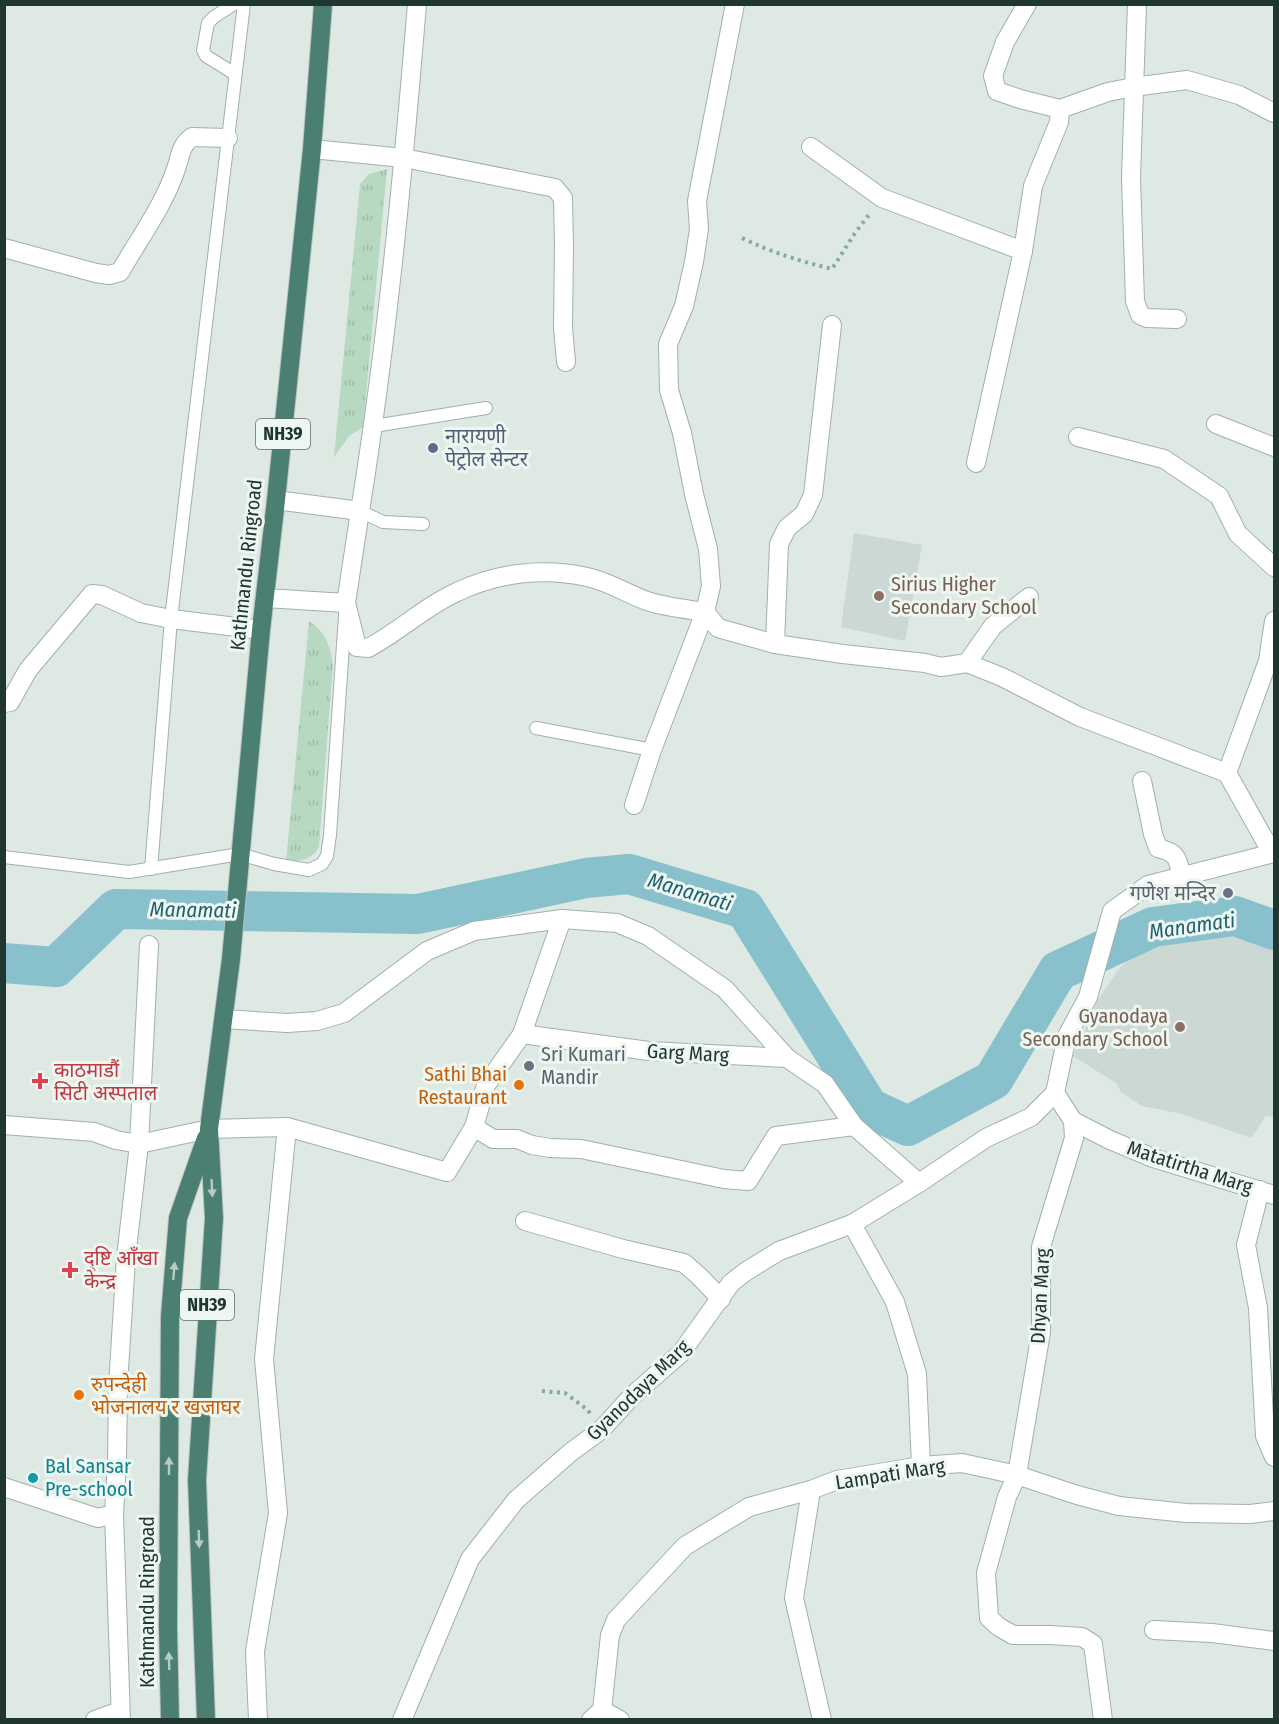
<svg xmlns="http://www.w3.org/2000/svg" width="1279" height="1724" font-family="'Fira Sans Condensed','Noto Sans Devanagari',sans-serif">
<style>
.built{fill:#ccd8d3}
.grass{fill:url(#grass-tufts)}
.lines{fill:none;stroke-linecap:round;stroke-linejoin:round}
.river{stroke:#88c1cc;stroke-width:40}
.service-casing{stroke:#a1b0ab;stroke-width:14}
.minor-casing{stroke:#a1b0ab;stroke-width:20}
.trunk-casing{stroke:#bcc3c1;stroke-width:20}
.path{stroke:#80ab9d;stroke-width:4;stroke-dasharray:3 4.5;stroke-linecap:butt}
.service{stroke:#fff;stroke-width:12}
.minor{stroke:#fff;stroke-width:18}
.trunk{stroke:#4a7f72;stroke-width:18}
.oneway{fill:#b5ccc5}
.service-dot{fill:#5c6f8a;stroke:#eef6f2;stroke-width:2}
.education-dot{fill:#8d6e63;stroke:#eef6f2;stroke-width:2}
.worship-dot{fill:#6b7280;stroke:#eef6f2;stroke-width:2}
.health-dot{fill:#e0444e;stroke:#eef6f2;stroke-width:2}
.food-dot{fill:#e8710a;stroke:#eef6f2;stroke-width:2}
.culture-dot{fill:#0f9aa8;stroke:#eef6f2;stroke-width:2}
.labels{text-anchor:middle;dominant-baseline:central;stroke-width:6;stroke-linejoin:round;paint-order:stroke}
.shield{fill:#eef6f2;stroke:#5e706b;stroke-width:1.5}
.shield-label{font-size:18px;font-weight:bold;fill:#203731}
.service-label{font-size:20px;fill:#4e5e75;stroke:#eef6f2;text-anchor:start}
.street-label{font-size:20px;fill:#203731;stroke:#eef6f2}
.education-label{font-size:20px;fill:#785e54;stroke:#eef6f2;text-anchor:start}
.worship-label{font-size:20px;fill:#5b616d;stroke:#eef6f2;text-anchor:end}
.health-label{font-size:20px;fill:#be3a42;stroke:#eef6f2;text-anchor:start}
.food-label{font-size:20px;fill:#c56008;stroke:#eef6f2;text-anchor:end}
.culture-label{font-size:20px;fill:#0d838f;stroke:#eef6f2;text-anchor:start}
.water-label{font-size:21px;font-style:italic;fill:#1f626f;stroke:#eef6f2}
</style>
<defs>
<pattern id="grass-tufts" width="24" height="20" patternUnits="userSpaceOnUse" patternTransform="scale(1.5)"><rect width="24" height="20" fill="#b8d9c1"/><path d="M3 7l-1-3M5 7V3M7 7l1-3M15 17l-1-3M17 17v-4M19 17l1-3" fill="none" stroke="#9ebba6"/></pattern>
</defs>
<rect width="100%" height="100%" fill="#dee9e4"/>
<g class="built">
<path d="M854,533L922,545L905,641L841,627Z"/>
<path d="M1238,925L1274,934V1117L1266,1116L1251,1138L1182,1114L1142,1106L1121,1092L1116,1083L1073,1056L1099,998L1118,970L1143,944L1179,931L1204,926Z"/>
</g>
<g class="grass">
<path d="M387,169L363,427L349,436L334,457L360,184L369,174Z"/>
<path d="M309,621C325,631 331,647 333,665L319,847C312,860 302,860 289,862L286,861Z"/>
</g>
<g class="lines">
<path class="river" d="M4,963L56,967L116,909L418,914L586,878L629,874L745,909L869,1108L908,1126L993,1080L1058,971L1153,927L1235,916L1274,930"/>
<defs>
<g id="service">
<path d="M234,4L214,17L208,23L203,50L206,56L235,74"/>
<path d="M374,426L486,408"/>
<path d="M360,511L383,522L423,524"/>
<path d="M536,728L652,750"/>
<path d="M4,857L129,872L240,854L274,864L309,870L322,864L327,856L330,835L345,616"/>
<path d="M151,869L171,619L244,4"/>
</g>
<g id="minor">
<path d="M1027,4L1005,42L993,76L997,91L1020,99L1060,109L1108,92L1133,87L1187,80L1239,95L1274,113"/>
<path d="M1137,4L1131,177L1135,301L1140,315L1147,318L1177,319"/>
<path d="M811,147L882,198L1023,251"/>
<path d="M312,149L404,158L555,188L563,198L564,245L563,328L566,362"/>
<path d="M4,248L96,273L109,275L120,272C139,239 164,205 176,169C181,155 180,146 192,137L228,138"/>
<path d="M1216,424L1274,447"/>
<path d="M1078,437L1164,459L1219,496L1238,534L1274,567"/>
<path d="M976,463L1023,251L1033,186L1059,122L1060,109"/>
<path d="M276,500L360,511C387,343 403,174 417,4"/>
<path d="M1029,597L993,626L967,663L1002,677L1080,717L1227,773"/>
<path d="M265,598L346,603L357,647L368,648C399,632 425,606 457,592C497,573 543,567 587,577C608,581 627,594 647,601C665,607 686,609 705,612L718,628L775,644L843,654L925,663L941,667L967,663"/>
<path d="M346,603L360,511"/>
<path d="M775,644L779,544L787,528L804,514L813,495L832,325"/>
<path d="M4,703L10,702L28,670L92,594L102,595L141,613L171,619L261,630"/>
<path d="M1142,781L1153,834L1158,848C1178,853 1177,858 1182,876"/>
<path d="M634,805L652,750L705,612L711,586L708,549L694,494L682,433L669,390L668,344L684,306L694,262L699,229L697,201L735,4"/>
<path d="M1272,853L1227,773L1268,661L1274,621"/>
<path d="M224,1019L287,1023L317,1021L344,1013L427,951L474,931L562,919L617,923L648,936L725,989L787,1058"/>
<path d="M522,1034L562,919"/>
<path d="M1055,1093L1073,1121L1110,1140L1153,1158L1274,1195"/>
<path d="M1073,1121L1074,1138L1041,1247V1332L1017,1475L1007,1497L986,1573L989,1618L999,1627L1013,1635H1050L1082,1637L1093,1644L1103,1720"/>
<path d="M4,1125L94,1132L116,1140L139,1144L209,1129L287,1127L447,1172L474,1127L486,1085L522,1034L649,1051L787,1058L825,1084L854,1126L919,1183"/>
<path d="M474,1127L493,1139H517L532,1145L550,1148L581,1149L724,1179L748,1181L776,1136L854,1126"/>
<path d="M1260,1190L1246,1245L1258,1308L1265,1436L1274,1457"/>
<path d="M525,1221L623,1249L684,1263L699,1276L721,1299"/>
<path d="M852,1224L895,1302L917,1374L921,1466"/>
<path d="M4,1487L98,1518L114,1514"/>
<path d="M811,1490L794,1598L822,1720"/>
<path d="M1154,1630L1212,1633L1274,1641"/>
<path d="M602,1710L620,1720"/>
<path d="M95,1720L120,1711"/>
<path d="M121,1720L114,1514L117,1461L118,1386L126,1258L139,1144L149,945"/>
<path d="M258,1720L255,1651L278,1513L264,1359L287,1127"/>
<path d="M402,1720L470,1559L516,1500L571,1452L601,1430L632,1396L681,1353L731,1283L745,1272L779,1251L852,1224L919,1183L986,1138L1031,1117L1055,1093L1067,1036L1088,997L1112,911L1148,885L1274,853"/>
<path d="M591,1720L602,1710L610,1635L616,1620L685,1546L749,1507L811,1490L837,1480L921,1466L962,1463L1017,1475L1077,1495L1119,1506L1186,1513L1250,1514L1274,1511"/>
</g>
<g id="trunk">
<path d="M170,1720L168,1627L170,1316L178,1218L206,1138"/>
<path d="M206,1720L197,1480L214,1218L209,1129L231,959L261,630L276,500L312,149L323,4"/>
</g>
</defs>
<use href="#service" class="service-casing"/>
<use href="#minor" class="minor-casing"/>
<use href="#trunk" class="trunk-casing"/>
<g class="path">
<path d="M742,238C773,253 800,261 832,269L855,233L871,212"/>
<path d="M542,1391L565,1393L588,1410L590,1414"/>
</g>
<use href="#service" class="service"/>
<use href="#minor" class="minor"/>
<use href="#trunk" class="trunk"/>
</g>
<defs><path id="oneway-solid" d="M-6-.8H1V-3.2L6.5 0L1 3.2V.8H-6Z" transform="scale(1.5)"/></defs>
<g class="oneway">
<use href="#oneway-solid" transform="translate(212 1188) rotate(87)"/>
<use href="#oneway-solid" transform="translate(174 1271) rotate(-85)"/>
<use href="#oneway-solid" transform="translate(169 1466) rotate(-90)"/>
<use href="#oneway-solid" transform="translate(199 1539) rotate(88)"/>
<use href="#oneway-solid" transform="translate(169 1661) rotate(-92)"/>
</g>
<circle class="service-dot" cx="433" cy="448" r="6"/>
<g class="education-dot">
<circle cx="879" cy="596" r="6"/>
<circle cx="1180" cy="1027" r="6"/>
</g>
<g class="worship-dot">
<circle cx="1228" cy="893" r="6"/>
<circle cx="529" cy="1066" r="6"/>
</g>
<g class="health-dot">
<path d="M37 1072h6v6h6v6h-6v6h-6v-6h-6v-6h6z"/>
<path d="M67 1261h6v6h6v6h-6v6h-6v-6h-6v-6h6z"/>
</g>
<g class="food-dot">
<circle cx="519" cy="1085" r="6"/>
<circle cx="79" cy="1395" r="6"/>
</g>
<circle class="culture-dot" cx="33" cy="1478" r="6"/>
<g class="labels">
<g class="shield">
<rect x="256" y="419" width="54" height="30" rx="4.5"/>
<rect x="180" y="1290" width="54" height="30" rx="4.5"/>
</g>
<g class="shield-label">
<text x="283" y="434">NH39</text>
<text x="207" y="1305">NH39</text>
</g>
<g class="service-label">
<text x="445" y="436">नारायणी<tspan x="445" dy="23">पेट्रोल सेन्टर</tspan></text>
</g>
<g class="street-label">
<text transform="translate(246 565) rotate(-84)">Kathmandu Ringroad</text>
<text transform="translate(688 1053) rotate(3)">Garg Marg</text>
<text transform="translate(1190 1167) rotate(18)">Matatirtha Marg</text>
<text transform="translate(1040 1296) rotate(-87)">Dhyan Marg</text>
<text transform="translate(638 1390) rotate(-44)">Gyanodaya Marg</text>
<text transform="translate(890 1474) rotate(-9)">Lampati Marg</text>
<text transform="translate(147 1602) rotate(-90)">Kathmandu Ringroad</text>
</g>
<g class="education-label">
<text x="891" y="584">Sirius Higher<tspan x="891" dy="23">Secondary School</tspan></text>
<text x="1168" y="1016" text-anchor="end">Gyanodaya<tspan x="1168" dy="23">Secondary School</tspan></text>
</g>
<g class="worship-label">
<text x="1216" y="893">गणेश मन्दिर</text>
<text x="541" y="1054" text-anchor="start">Sri Kumari<tspan x="541" dy="23">Mandir</tspan></text>
</g>
<g class="health-label">
<text x="54" y="1070">काठमाडौं<tspan x="54" dy="23">सिटी अस्पताल</tspan></text>
<text x="84" y="1258">द्ष्टि आँखा<tspan x="84" dy="23">केन्द्र</tspan></text>
</g>
<g class="food-label">
<text x="507" y="1074">Sathi Bhai<tspan x="507" dy="23">Restaurant</tspan></text>
<text x="91" y="1384" text-anchor="start">रुपन्देही<tspan x="91" dy="23">भोजनालय र खजाघर</tspan></text>
</g>
<g class="culture-label">
<text x="45" y="1466">Bal Sansar<tspan x="45" dy="23">Pre-school</tspan></text>
</g>
<g class="water-label">
<text transform="translate(690 892) rotate(17)">Manamati</text>
<text transform="translate(193 910) rotate(1)">Manamati</text>
<text transform="translate(1192 926) rotate(-8)">Manamati</text>
</g>
</g>
<rect width="1279" height="1724" fill="none" stroke="#203731" stroke-width="12"/>
</svg>
